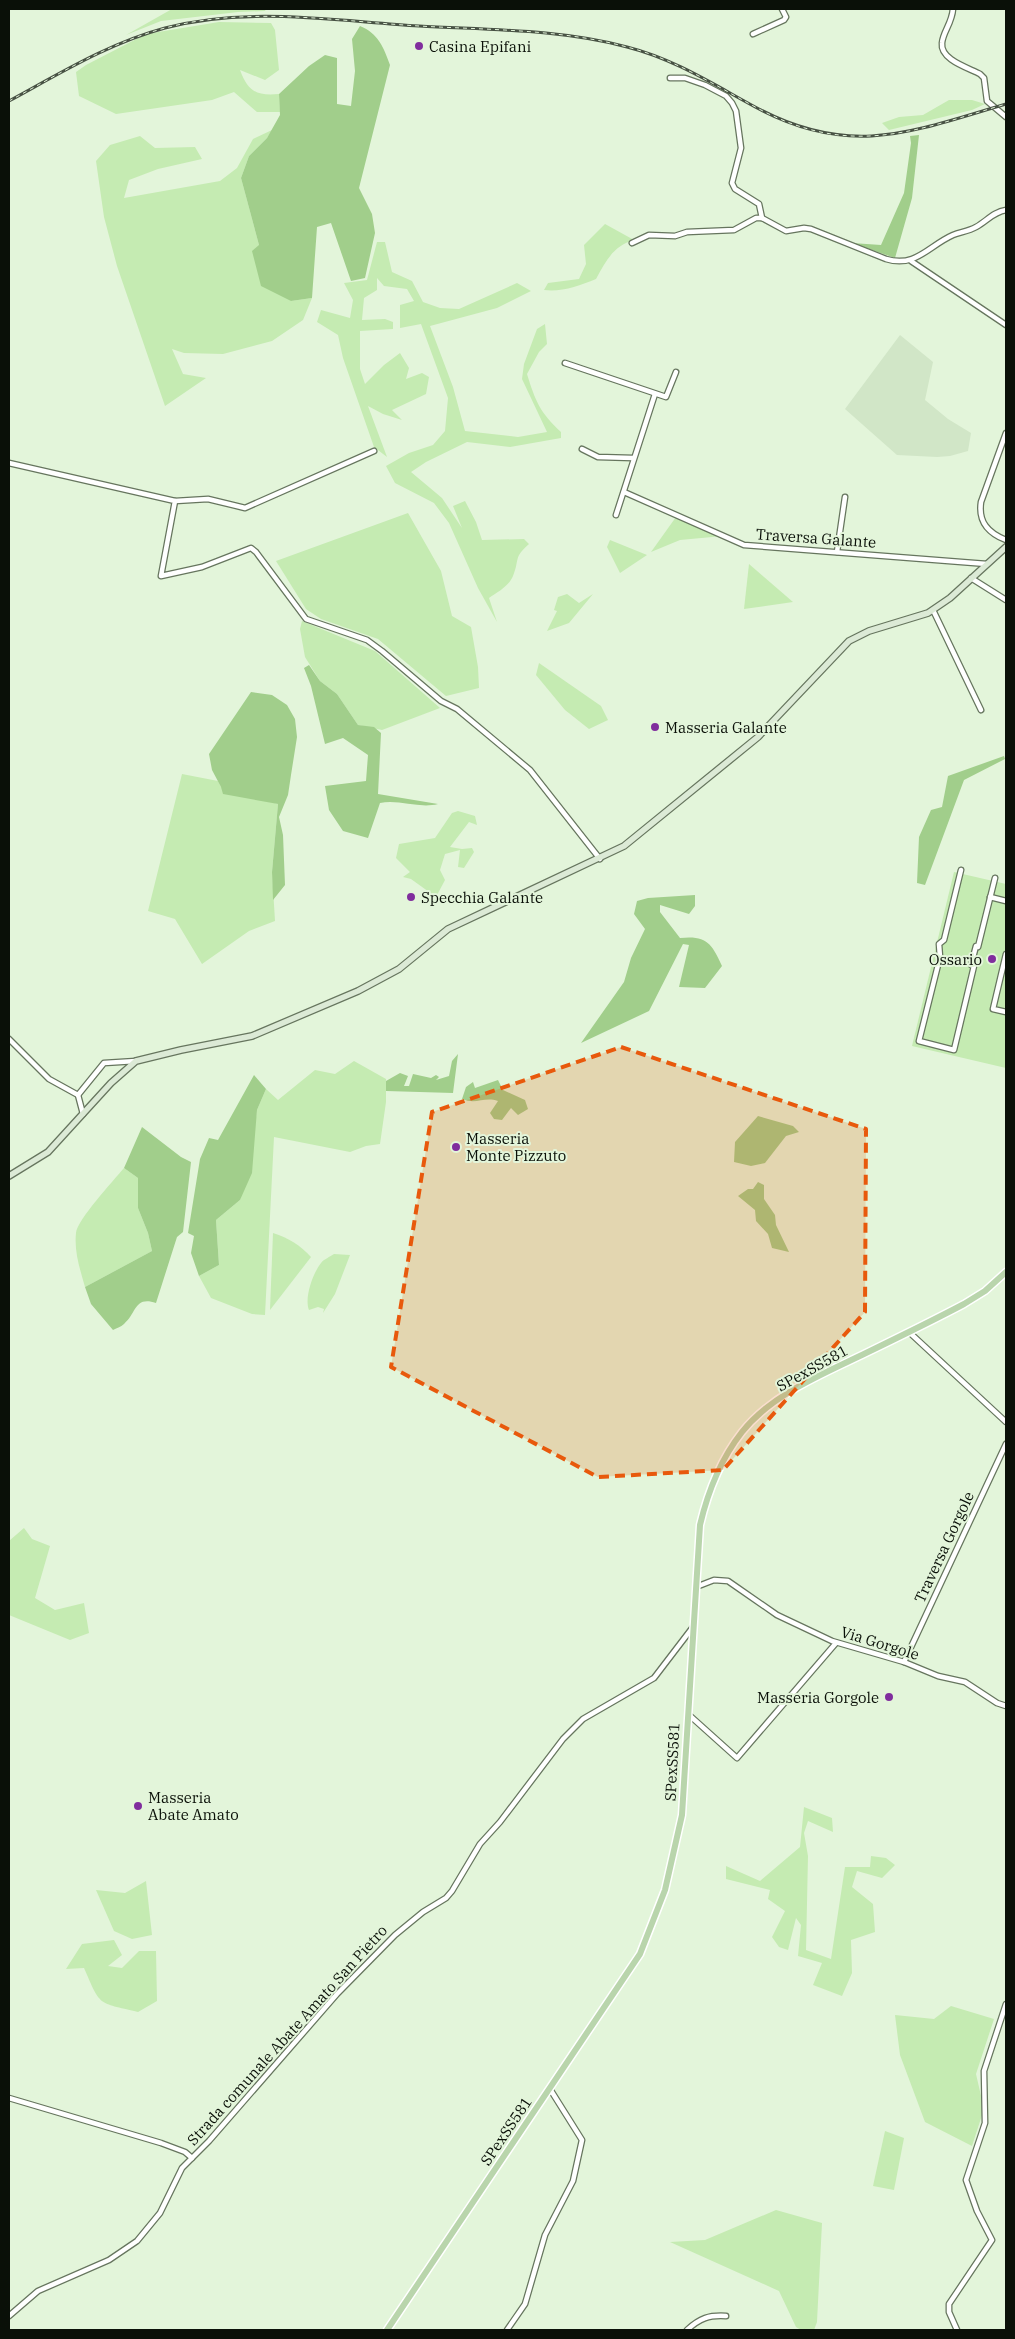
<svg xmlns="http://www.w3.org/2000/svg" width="1015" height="2339" font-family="'IBM Plex Serif',serif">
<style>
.built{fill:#d1e6c7}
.green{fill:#c5ebb2}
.forest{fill:#a1ce8b}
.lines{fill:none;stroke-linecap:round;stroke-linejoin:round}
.street-casing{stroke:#66755e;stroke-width:7}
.secondary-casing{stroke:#66755e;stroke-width:8}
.primary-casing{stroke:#fff;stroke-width:9}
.street{stroke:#fff;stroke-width:4.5}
.secondary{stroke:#dcead6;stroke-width:5.5}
.primary{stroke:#b9d5ac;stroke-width:6}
.rail-casing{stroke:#485244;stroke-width:3}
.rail{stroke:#e3f5da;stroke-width:1;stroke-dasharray:4;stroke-linecap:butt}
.marked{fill:#e8590c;fill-opacity:0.2;stroke:#e8590c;stroke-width:4;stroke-dasharray:10 6;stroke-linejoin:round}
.poi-dot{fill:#802d9d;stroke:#e3f5da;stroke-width:2}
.labels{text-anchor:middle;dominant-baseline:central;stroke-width:4;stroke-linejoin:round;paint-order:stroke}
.poi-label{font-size:15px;fill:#0a1008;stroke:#e3f5da;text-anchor:start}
.street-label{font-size:15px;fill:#0a1008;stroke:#e3f5da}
</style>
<rect width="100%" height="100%" fill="#e3f5da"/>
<path class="built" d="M900,335L933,362L925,400L948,419L971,433L968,451L950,456L937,457L897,455L845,409Z"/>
<g class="green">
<path d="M172,9H266L265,11L238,12L161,21L126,35Z"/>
<path d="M219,22L271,23L275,30L279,70L265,80L240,70C248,92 257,96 279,94L280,112H257L234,92L212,100L116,114L79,96L76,72L86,65L146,34Z"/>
<path d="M949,100H972L985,104L972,110L889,130L882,123L899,117L923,115Z"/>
<path d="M272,130L267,138L249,156L241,178L259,245L291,301L312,298L303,320L272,341L223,354L184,353L172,349L183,374L206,378L165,406L117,266L104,217L96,161L110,145L140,136L155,148L195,147L202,159L158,169L129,180L124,198L220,181L237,168L253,139Z"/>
<path d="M605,224L634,240C613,246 606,261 596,279C579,286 562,292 544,290L548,283L579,279L586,264L584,245Z"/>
<path d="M377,242H385L392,272L412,281L423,302L440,308L459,309L517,283L531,291L497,308L430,326L453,387L465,431L518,437L547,432L522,379L524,364L537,329L545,324L547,344L539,352L527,374C535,400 540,413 561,432V438L510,447L467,442L426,462L411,472L442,498L462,528L453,506L465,501L476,522L482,540L524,539L529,544C513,558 520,559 513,576C509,586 498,592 489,598L497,622L478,588L449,523L434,503L395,483L386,466L409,453L433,445L445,431L448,398L421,324L400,328V305L414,301L407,289L384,286L377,278V290L364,298L362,320L385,319L393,322V329L360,331V369L365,384L384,365L400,353L409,368L406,379L422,373L429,377L426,394L392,410L402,420L383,414L368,406L387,457L374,447L343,358L338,335L317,322L321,310L350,318L353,300L344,283L367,280Z"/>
<path d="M408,513L441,571L452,616L471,627L478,667L479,688L446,696L378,639L321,619L306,609L276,561Z"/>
<path d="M676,517L723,536L680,540L651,552Z"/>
<path d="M610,540L647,555L620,573L607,547Z"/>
<path d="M749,564L793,602L744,609Z"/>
<path d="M567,594L579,603L593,594L569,623L547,631L557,611L554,610L558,597Z"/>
<path d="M302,621L375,651L440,708L382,730L358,725L337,694L320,681L305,657L300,629Z"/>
<path d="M539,663L601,706L608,720L589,729L565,710L536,675Z"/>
<path d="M182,774L218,781L221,787L278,804L272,872L275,921L249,931L202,964L175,919L148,911Z"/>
<path d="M458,811L475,816L477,825L469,822L450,847L462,849L472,848L474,852L464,868L458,867L460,850L445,854L440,870L445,880L436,897L411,879L403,877L410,872L396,858L399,844L435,838L452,813Z"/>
<path d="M954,872L1006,884V1068L912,1046Z"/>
<path d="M354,1061L386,1079V1102L380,1144L366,1146L350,1152L274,1137L265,1315L252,1314L211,1298L199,1276L219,1265L216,1220L240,1200L253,1141L257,1110L266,1089L278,1100L315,1070L335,1074Z"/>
<path d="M124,1168L138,1178V1208L148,1233L152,1251L85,1287C80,1269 74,1252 76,1233C77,1220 114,1180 124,1168Z"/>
<path d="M273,1233C289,1238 300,1245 311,1257L270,1310Z"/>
<path d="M334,1254L350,1255L335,1294L323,1313L324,1309L318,1307L309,1310C304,1298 313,1273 321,1263C324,1259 330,1257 334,1254Z"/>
<path d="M24,1528L32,1539L50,1546L35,1598L55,1610L84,1603L89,1633L70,1640L9,1615V1541Z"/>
<path d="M804,1807L832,1818L833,1832L808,1821L804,1833L808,1856L806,1950L831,1959L845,1867H870L871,1856L886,1858L895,1865L882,1878L857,1871L852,1887L873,1904L875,1932L851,1940L852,1973L842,1996L813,1985L822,1963L798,1956L801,1925L796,1918L788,1950L779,1947L772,1937L785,1911L768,1899L770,1890L726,1879V1866L760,1881L800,1847Z"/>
<path d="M146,1881L152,1935L132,1939L114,1931L96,1890L125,1893Z"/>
<path d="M114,1940L122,1955L108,1966L122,1968L139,1951H156L157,2001L138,2012C97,2002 101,2007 84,1968L66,1969L82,1944Z"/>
<path d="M951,2006L994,2019L976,2074L984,2109L972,2146L925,2122L900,2055L895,2015L934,2019Z"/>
<path d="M885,2131L904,2138L894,2190L873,2186Z"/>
<path d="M776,2210L822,2223L817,2322L814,2330H801L796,2327L779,2291L670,2242L705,2240Z"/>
</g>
<g class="forest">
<path d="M360,26C378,33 384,48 390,65L359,188L372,214L375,233L365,278L351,281L331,223L317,227L312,298L291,301L261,286L252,251L259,245L241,178L249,156L267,138L280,115L279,94L309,66L325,55L337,58V104L351,106L355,71L352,39Z"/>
<path d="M919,135L912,198L895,258L852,243L881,245L904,193L911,143L910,136Z"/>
<path d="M309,665L320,681L337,694L358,725L374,727L381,733L378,794L438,804C419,809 399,799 380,803L368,838L343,831L329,810L325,786L366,781L368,755L343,738L325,744L311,686L304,668Z"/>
<path d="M251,692L272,695L287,705L295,719L297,737L291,775L288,795L279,817L283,835L285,885L273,900L272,872L278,804L223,794L221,787L212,770L209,754Z"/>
<path d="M1004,756L1005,759L964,780L925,885L917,883L919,837L931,810L942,807L948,776Z"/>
<path d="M695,895V906L689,914L660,905V912L680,938C707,935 712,944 722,966L705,988L679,987L689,945L683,944L649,1011L581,1043L624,982L631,958L645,929L634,914L637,901L648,898Z"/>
<path d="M458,1054L453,1093L386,1091V1081L400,1073L408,1076L404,1086H409L413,1074L431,1078L436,1075L439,1077L436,1080L449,1076L452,1061Z"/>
<path d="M254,1075L266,1089L257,1110L252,1173L240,1200L216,1220L219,1265L199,1276L191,1253L194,1236L188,1233L200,1159L209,1138L218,1140Z"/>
<path d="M498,1080L503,1090L525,1100L528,1109L518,1115L511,1108L502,1120L494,1119L490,1113L498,1101C484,1096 477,1105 462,1099L466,1087L473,1082L475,1088Z"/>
<path d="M758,1116L793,1126L799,1132L786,1136L765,1163L751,1166L734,1162L735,1142Z"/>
<path d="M142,1127L181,1157L191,1162L183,1232L177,1237L156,1303C134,1296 137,1313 124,1324C121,1327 116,1328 113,1330L91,1304L85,1287L152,1251L148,1233L138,1208V1178L124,1168Z"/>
<path d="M758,1182L764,1185V1199L775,1215L776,1225L789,1252L772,1248L768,1234L756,1221L755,1210L738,1196L748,1189H753Z"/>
</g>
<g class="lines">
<defs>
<g id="street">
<path d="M953,9C952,23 943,32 942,43C940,60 969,68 980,74L984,78L987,101L1006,117"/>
<path d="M753,34L784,20L786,17L782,9"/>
<path d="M670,78H685L705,85L726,96L732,103L736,111L741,148L732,183L735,189L759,204L762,218"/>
<path d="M632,243L649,235L675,236L687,232L734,230L756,218H762L786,231L804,228L811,229L886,259C916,268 928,246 953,235C961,232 969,231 976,227C987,221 993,212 1006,210"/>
<path d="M911,261L1006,325"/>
<path d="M565,363L666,397L676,372"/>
<path d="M1006,433L981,502C978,522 988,533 1006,540"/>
<path d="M582,449L598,457L633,458"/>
<path d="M9,463L175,501L161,576L202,567L251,548L256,552L306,619L367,640L382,651L441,701L457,709L530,770L600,859"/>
<path d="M624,492L744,545L987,564"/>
<path d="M175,501L208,499L245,508L374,451"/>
<path d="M616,515L655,394"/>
<path d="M837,552L845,497"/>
<path d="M971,578L1006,600"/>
<path d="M933,610L981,710"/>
<path d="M961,870L944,940L939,944L940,957L919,1041L954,1050L974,966L971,965L976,946L978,947L995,878"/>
<path d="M990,897L1006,901"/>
<path d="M1006,954L993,1009L1006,1012"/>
<path d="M9,1039L49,1079L78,1095L104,1063L136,1061"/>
<path d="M78,1095L83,1114"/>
<path d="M909,1332L1006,1422"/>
<path d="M696,1587L714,1580L728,1581L777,1615L832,1641L904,1662L938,1676L965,1682L997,1703L1006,1706"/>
<path d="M904,1662L1006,1444"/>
<path d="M688,1714L737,1758L836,1643"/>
<path d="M9,2098L161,2143L185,2152L192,2158"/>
<path d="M9,2316L38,2291L109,2260L137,2241L160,2213L182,2168L209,2141L337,1994L395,1935L423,1912L446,1898L452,1891L480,1844L500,1822L563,1739L583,1719L654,1678L693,1627"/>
<path d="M507,2330L525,2304L545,2235L573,2181L582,2140L550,2089"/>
<path d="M687,2330C700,2318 709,2315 726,2316"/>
<path d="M957,2330L949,2312V2304L992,2240L977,2211L966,2180L985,2123L984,2071L1006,2004"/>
</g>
<path id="secondary" d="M9,1176L48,1152L111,1083L136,1061L181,1050L252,1036L358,991L399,969L448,929L624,846L758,737L849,641L869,631L928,613L950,598L1006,547"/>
<path id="primary" d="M387,2330L640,1954L665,1890L682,1815L700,1525C708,1491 720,1460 742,1432C772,1394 823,1374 866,1353C899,1337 932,1321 964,1304L985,1291L1006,1272"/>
</defs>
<use href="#street" class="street-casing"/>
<use href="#secondary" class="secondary-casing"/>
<use href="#primary" class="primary-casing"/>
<use href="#street" class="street"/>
<use href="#secondary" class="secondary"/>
<use href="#primary" class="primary"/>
<defs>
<path id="rail" d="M9,101C59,74 109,43 165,28C248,6 335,21 419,26C489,30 560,29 627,47C675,59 716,86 759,109C852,158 914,131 1006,104"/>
</defs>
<use href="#rail" class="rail-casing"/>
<use href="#rail" class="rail"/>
</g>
<path class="marked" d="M621,1047L866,1129L865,1312L723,1470L598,1477L391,1367L432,1112Z"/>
<g class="poi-dot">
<circle cx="419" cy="46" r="5"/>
<circle cx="655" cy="727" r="5"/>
<circle cx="411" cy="897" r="5"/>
<circle cx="992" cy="959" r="5"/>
<circle cx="456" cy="1147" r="5"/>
<circle cx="889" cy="1697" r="5"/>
<circle cx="138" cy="1806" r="5"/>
</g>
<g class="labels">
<g class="poi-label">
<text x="429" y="46">Casina Epifani</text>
<text x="665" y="727">Masseria Galante</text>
<text x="421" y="897">Specchia Galante</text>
<text x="982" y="959" text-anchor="end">Ossario</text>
<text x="466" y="1138">Masseria<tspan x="466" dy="17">Monte Pizzuto</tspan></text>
<text x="879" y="1697" text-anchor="end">Masseria Gorgole</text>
<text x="148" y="1797">Masseria<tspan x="148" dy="17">Abate Amato</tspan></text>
</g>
<g class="street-label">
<text transform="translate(816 538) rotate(4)">Traversa Galante</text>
<text transform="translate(812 1368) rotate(-29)">SPexSS581</text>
<text transform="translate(944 1547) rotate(-65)">Traversa Gorgole</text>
<text transform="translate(880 1643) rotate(17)">Via Gorgole</text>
<text transform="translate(672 1762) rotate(-87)">SPexSS581</text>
<text transform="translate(287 2035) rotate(-48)">Strada comunale Abate Amato San Pietro</text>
<text transform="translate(506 2131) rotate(-56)">SPexSS581</text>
</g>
</g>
<rect width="1015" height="2339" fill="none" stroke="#0a1008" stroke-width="20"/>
</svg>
